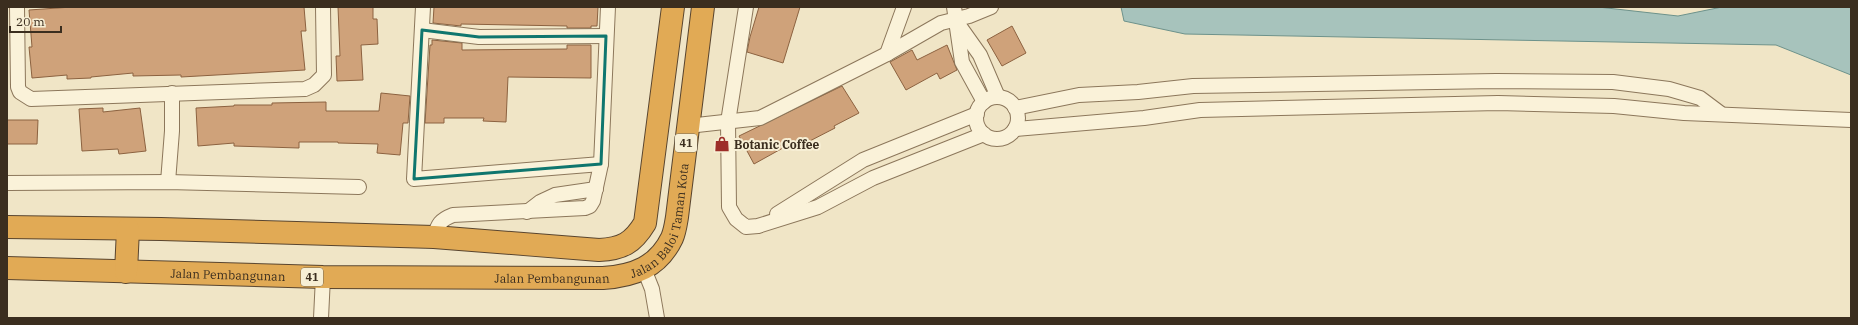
<svg xmlns="http://www.w3.org/2000/svg" width="1858" height="325" font-family="'IBM Plex Serif',serif">
<style>
.water{fill:#a7c3bc;stroke:#6d928b}
.building{fill:#cfa27a;stroke:#8c6240}
.lines{fill:none;stroke-linecap:round;stroke-linejoin:round}
.street-casing{stroke:#8c775b;stroke-width:16}
.highway-casing{stroke:#59452f;stroke-width:24}
.street{stroke:#faf2d9;stroke-width:14}
.highway{stroke:#e1aa55;stroke-width:22}
.marked{fill:none;stroke:#0f766e;stroke-width:3;stroke-linejoin:round}
.labels{text-anchor:middle;dominant-baseline:central;stroke-width:4;stroke-linejoin:round;paint-order:stroke}
.shield{fill:#f7efd5;stroke:#736856;stroke-width:1}
.shield-label{font-size:11px;font-weight:bold;fill:#3b2e1f}
.poi-label{font-size:12px;font-weight:bold;fill:#3b2e1f;stroke:#f7efd5;text-anchor:start}
.street-label{font-size:12px;fill:#3b2e1f;stroke:#f7efd5}
</style>
<rect width="100%" height="100%" fill="#f0e5c6"/>
<path class="water" d="M1121,7H1598L1678,16L1722,7H1851V75L1776,45L1185,34L1124,21Z"/>
<g class="building">
<path d="M72,7H304L306,31H301L305,70L181,77V75L133,76V73L91,77V78L67,79V75L32,78L29,47H32L29,10Z"/>
<path d="M338,7H373V19H377L378,44L361,45L363,80L337,81L336,56H340Z"/>
<path d="M434,7H598L597,26H591V28H567V26L461,24V26L433,23Z"/>
<path d="M759,7H800L783,63L747,52L750,37Z"/>
<path d="M1012,26L1026,53L1002,66L987,40Z"/>
<path d="M432,40L462,43V50L567,49V45H591V78L508,77L506,122L483,121L484,118H444V123H425L430,45H432Z"/>
<path d="M947,45L957,70L940,79L937,73L906,90L890,62L912,50L917,60Z"/>
<path d="M842,86L859,113L834,126L835,128L802,145L799,139L754,164L739,136Z"/>
<path d="M381,93L410,96L408,123H403L400,155L377,153L378,144L338,143V142H299V148L234,146V143L198,146L196,108L234,106V105H272V103L326,102V111H379Z"/>
<path d="M103,108V112L140,108L146,151L119,154L118,149L82,151L79,109Z"/>
<path d="M7,120H38L37,144H7Z"/>
</g>
<g class="lines">
<defs>
<g id="street">
<path d="M17,7L18,87L20,92L31,99L305,89L314,85L324,75L323,7"/>
<path d="M423,7L414,179L601,164"/>
<path d="M746,7L728,122L729,207L736,219L746,227L758,226L818,207L873,178L984,134"/>
<path d="M954,7L962,62L984,102"/>
<path d="M958,24L980,55L998,97"/>
<path d="M422,30L479,37L606,36"/>
<path d="M887,54L904,7"/>
<circle cx="997" cy="118" r="21"/>
<path d="M1015,108L1079,95L1138,92L1193,86L1496,81L1613,82L1669,89L1700,98L1720,113"/>
<path d="M688,126L760,118L887,54L941,23L969,16L991,7"/>
<path d="M1015,129L1144,118L1200,110L1498,103L1614,106L1684,113L1851,120"/>
<path d="M168,182L172,131V93"/>
<path d="M7,183L168,182L359,187"/>
<path d="M527,212L540,202L555,195L596,189"/>
<path d="M777,214L863,160L977,114"/>
<path d="M434,237C438,224 440,220 453,215L585,208L590,206L593,201L601,164L608,7"/>
<path d="M644,269L652,289L657,318"/>
<path d="M321,318L323,277"/>
</g>
<g id="highway">
<path d="M7,227L161,229L434,237L599,250C622,249 633,243 645,223L673,7"/>
<path id="s1" d="M7,268L323,277L603,278C634,276 658,267 672,238C675,231 676,223 677,217L703,7"/>
<path d="M126,272L128,229"/>
</g>
</defs>
<use href="#street" class="street-casing"/>
<use href="#highway" class="highway-casing"/>
<use href="#street" class="street"/>
<use href="#highway" class="highway"/>
</g>
<path class="marked" d="M422,30L479,37L606,36L601,164L414,179Z"/>
<defs>
<symbol id="shop-bare" viewBox="-9 -9 18 18"><path d="M-5-2.5h2.3a2.7 3.5 0 0 1 5.4 0H5L5.5 6h-11ZM-1.5-2.5h3a1.5 2.3 0 0 0-3 0Z" fill="#9d2e29" stroke="#f7efd5" stroke-width="2.5" paint-order="stroke"/></symbol>
</defs>
<g fill-rule="evenodd">
<use href="#shop-bare" x="711" y="133" width="22" height="22"/>
</g>
<g class="labels">
<g class="shield">
<rect x="675" y="134" width="22" height="18" rx="3"/>
<rect x="301" y="268" width="22" height="18" rx="3"/>
</g>
<g class="shield-label">
<text x="686" y="143">41</text>
<text x="312" y="277">41</text>
</g>
<g class="poi-label">
<text x="734" y="144">Botanic Coffee</text>
</g>
<g class="street-label">
<text stroke="none"><textPath href="#s1" startOffset="690">Jalan Baloi Taman Kota</textPath></text>
<text stroke="none"><textPath href="#s1" startOffset="221">Jalan Pembangunan</textPath></text>
<text stroke="none"><textPath href="#s1" startOffset="545">Jalan Pembangunan</textPath></text>
</g>
</g>
<rect width="1858" height="325" fill="none" stroke="#3b2e1f" stroke-width="16"/>
<path d="M10 26v6h51v-6" fill="none" stroke="#3b2e1f" stroke-width="2"/>
<text x="16" y="26" font-size="12" fill="#3b2e1f" stroke="#f7efd5" stroke-width="3" paint-order="stroke">20 m</text>
</svg>
